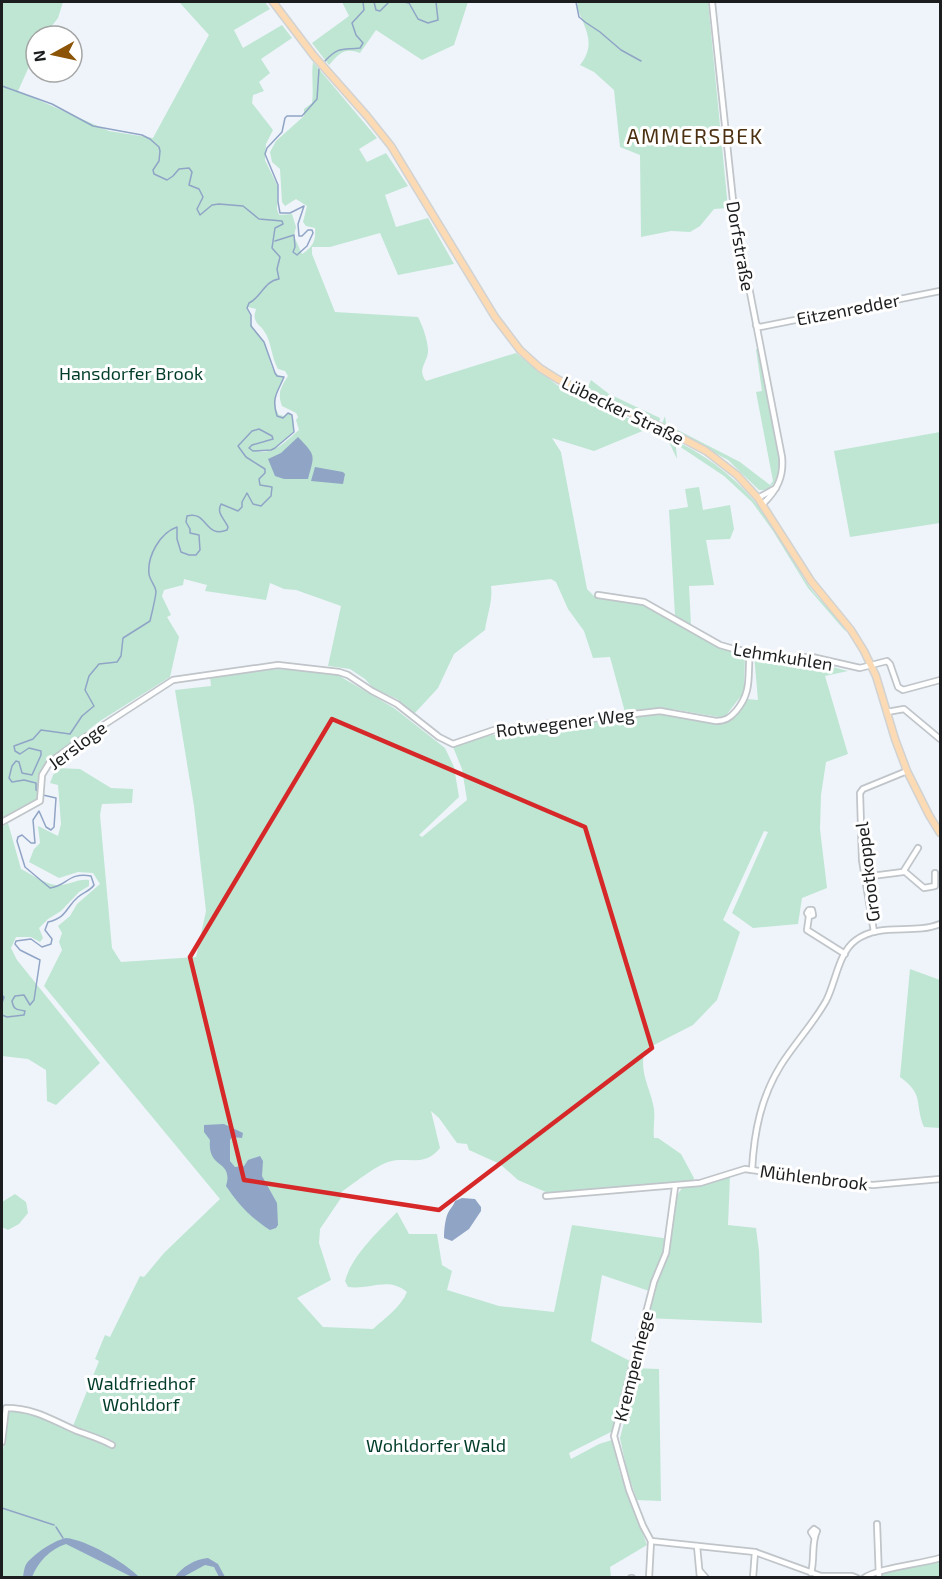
<svg xmlns="http://www.w3.org/2000/svg" width="942" height="1579" font-family="'Exo 2',sans-serif">
<style>
.green{fill:#bee6d3;fill-rule:evenodd}
.water{fill:#90a4c6}
.lines{fill:none;stroke-linecap:round;stroke-linejoin:round}
.stream{stroke:#90a4c6;stroke-width:1.5}
.minor-casing{stroke:#c0c5ca;stroke-width:8}
.major-casing{stroke:#d1d2d2;stroke-width:9}
.minor{stroke:#fff;stroke-width:4.5}
.major{stroke:#fcdab3;stroke-width:6}
.marked{fill:none;stroke:#d62828;stroke-width:4.5;stroke-linejoin:round}
.labels{text-anchor:middle;dominant-baseline:central;stroke-width:6;stroke-linejoin:round;paint-order:stroke}
.street-label{font-size:18px;fill:#1b1d1f;stroke:#fff}
.park-label{font-size:18px;fill:#003c29;stroke:#fff}
.quarter-label{font-size:21px;letter-spacing:1.5px;fill:#4b3011;stroke:#fff}
</style>
<rect width="100%" height="100%" fill="#eff4fa"/>
<g class="green">
<path d="M2,2H63L58,18L44,36H36V51L18,91L109,131L153,138L209,35L180,3L181,2H265L270,9L234,30L243,48L282,25L292,38L261,59L270,73L259,82L264,91L253,95L252,103L273,130L266,144L265,160L278,187L277,209L279,215L292,214L296,227L294,236L302,254C313,247 316,241 315,228L306,226L303,222L307,206L296,199L285,206L282,202L280,169L272,162L270,152L276,141L304,116V109L312,103C314,89 311,76 313,62L377,138L359,149L367,162L386,153L408,186L385,195L396,227L428,218L454,264L398,275L380,233L330,247H312V254L335,312L418,317C423,327 427,338 428,349C429,362 416,368 426,381L516,353L557,385L677,441L676,447L677,459L670,444L645,430L594,451L552,438L561,452L587,589L594,596L649,604L726,650L745,655L744,692L724,718L672,709L625,712L610,657L593,658L584,631L568,609L556,582L551,579L491,586C493,601 487,615 485,630L454,654L438,688L414,714L397,699L373,688L365,679L350,669L328,666L341,606L296,590L284,589L270,583L266,600L205,591L207,585L184,579L183,585L164,590L162,596L171,615L167,617L179,637L170,677L100,721L47,762L40,774V795L36,801L2,820ZM248,307L256,309C255,314 254,314 255,319C257,325 261,326 264,331C272,342 271,357 278,369L285,371L288,376C281,387 277,393 282,406L296,413L298,417L296,420L299,430C283,443 277,453 256,452L273,450L292,433L294,430L293,417L288,413L284,416L279,415C270,401 279,389 284,377C268,375 271,354 264,342C260,335 254,330 250,323L251,318Z"/>
<path d="M342,2H468L454,45L422,60L376,30L360,53C344,47 339,54 329,65L312,43L349,16Z"/>
<path d="M578,2H708L728,208L714,209L700,226L690,232L671,231L641,237L640,155L620,147L614,90L594,72L580,65C597,44 585,29 577,7Z"/>
<path d="M756,349H759L780,460L779,473L775,482L767,490H759L728,460L662,424L665,416L666,424L740,462L770,485L773,481L756,392L762,391Z"/>
<path d="M591,380L609,394L660,418L659,423L598,395L588,387Z"/>
<path d="M940,432V523L850,537L834,451Z"/>
<path d="M680,443C726,466 758,499 783,542C792,557 799,572 809,586C820,602 838,615 846,632L808,588L773,531L752,502L724,476L679,446Z"/>
<path d="M699,487L703,510L730,505L734,529L730,539L706,540L714,585L689,586L691,626L675,616L669,510L688,507L685,489Z"/>
<path d="M754,655L779,660L810,661L848,671L825,676L848,754L826,762L821,795L820,829L827,888L802,898L798,924L753,928L732,913L768,832L764,831L723,920L740,932L717,1000L693,1025L646,1049C637,1069 651,1089 654,1109C655,1119 653,1129 654,1138H658L681,1154L694,1178L692,1183L548,1193L518,1180L500,1164L469,1150L467,1144L457,1143L439,1118L431,1111L440,1148C424,1168 407,1156 388,1162C375,1166 352,1185 340,1193L341,1198L320,1229L319,1243L331,1280L297,1298L323,1327L373,1329C385,1318 401,1307 407,1292C388,1276 371,1290 348,1287L345,1281C352,1255 379,1231 397,1212L409,1234H437L442,1265L452,1271L447,1290L499,1306L554,1312L572,1225L670,1239L675,1198L682,1188L712,1183L730,1176L728,1225L756,1228L759,1251L762,1323L646,1318L655,1293L602,1275L591,1341L630,1361L613,1431L569,1453L571,1459L599,1444L612,1440L620,1473L647,1545L610,1567L611,1577L2,1578V1458L8,1411H28L70,1428L73,1426L99,1361L95,1359L105,1335L110,1337L140,1276L144,1277L164,1253L220,1199L44,986L62,950L59,942L62,933L58,926L70,916L77,904L100,884L93,873L78,872L59,878L29,862L34,849L40,843L38,826L58,836L61,824L58,785L50,783L56,768L80,769L111,788L133,789L132,803L102,804L100,815L112,948L121,962L196,957L206,911L194,806L175,690L211,686L210,677L278,669L336,674L394,708L445,748L454,767L459,797L419,835L422,837L467,800L462,769L453,747L478,737L639,715L673,713L721,723L731,719L747,699L758,700Z"/>
<path d="M8,823L21,869C31,874 45,884 56,885C68,886 78,878 89,880V886L79,892L61,911L48,919L39,928L43,938L40,942L31,937H16L11,948L17,960L100,1063L56,1105L47,1101L46,1070L28,1059L2,1056V827Z"/>
<path d="M910,969L940,980V1128L924,1127C914,1103 925,1095 900,1077Z"/>
<path d="M15,1194L26,1202L28,1213L19,1224L8,1230L2,1227V1202Z"/>
<path d="M633,1368L659,1369L661,1501L637,1500L627,1471L620,1438L629,1404Z"/>
<path d="M940,1558V1577L864,1578Z"/>
</g>
<g class="water">
<path d="M298,437C316,456 315,454 308,479H284L275,476L268,459L281,453Z"/>
<path d="M315,467L343,472L345,474L343,484L311,481Z"/>
<path d="M224,1124L243,1133L242,1138L232,1137L230,1140V1161L235,1167L244,1166L248,1160L260,1156L263,1161L262,1176L277,1203L278,1225L276,1228L270,1230C251,1218 238,1204 226,1186C234,1159 207,1170 210,1140L204,1132V1125Z"/>
<path d="M462,1198L475,1199L481,1207V1211L469,1229L452,1241L444,1238C444,1231 445,1219 448,1213C451,1207 453,1207 455,1201Z"/>
<path d="M66,1538C87,1540 124,1562 139,1577H132L66,1544C50,1549 38,1562 32,1577H23C24,1572 24,1567 27,1563C35,1553 55,1540 66,1538Z"/>
<path d="M208,1558L218,1564L225,1577H219L214,1567L205,1565L183,1577H175C182,1567 195,1559 208,1558Z"/>
</g>
<g class="lines">
<g class="stream">
<path d="M374,2L376,10L380,11L389,2"/>
<path d="M403,2L409,3L418,19L428,23L438,20L436,2"/>
<path d="M576,2L579,17L585,22L600,32L621,50L641,61"/>
<path d="M325,61C339,46 342,50 360,48L363,43L356,35L352,23L364,10L363,2"/>
<path d="M2,86L52,104L93,126L142,135L150,139L159,147L160,151L159,161L153,170L154,174L167,180L173,176L179,169L189,168L192,172L189,185L199,189L203,197L197,209L200,215L212,205L219,204L243,206L259,219L282,221L283,224L275,228L272,248L280,257L277,269L279,279C264,281 261,298 249,303L247,308L251,315V326L264,342L275,373L277,376L284,377C278,392 271,397 277,416L283,418L288,413L292,415L294,432L275,448L271,450L253,451L249,448L252,445L273,439L272,436L259,429L252,431L238,446L246,457L265,469V473L259,479L260,485L272,487L271,496L261,506L253,504L247,493L242,502V507L238,511L221,504C216,514 225,519 228,527L227,530C205,539 207,510 187,516L186,522L190,529V533L199,535L200,550L196,555H189L181,552L177,539V527C160,533 147,556 149,574C150,581 156,586 156,592C155,601 152,612 150,621L123,638L121,656L117,662L99,664L89,676L85,690L94,706L82,716L70,734L41,730L33,739L14,746L15,751L20,754L29,748L41,751V755L32,775L22,773L19,762L16,761L12,766L9,778L12,782L24,780L36,783V790L39,792"/>
<path d="M275,241L294,235L295,247L293,252L297,255L307,246L313,233L312,230H308L302,236H299L298,224L304,206L290,213H280L278,202V185L265,154L267,148L282,132L285,118L287,116H302L317,99L319,69"/>
<path d="M2,995L4,997L2,1003"/>
<path d="M2,1015L7,1017L24,1015L25,1011C17,1009 14,1011 12,1001L15,996L24,995L30,1005L34,1000L40,960L20,950L15,944L16,941L31,939L42,947L51,944L52,939L45,930L48,922C68,917 65,908 78,897C84,892 90,891 94,885L91,876C68,872 67,886 50,888L25,867L17,841L18,837L22,835L31,843H35L33,820L39,811L46,827L51,830L54,827L56,798L43,795"/>
<path d="M2,1508L54,1525"/>
<path d="M56,1527L63,1538"/>
</g>
<defs>
<g id="minor">
<path d="M712,2L734,210L782,457C784,477 777,490 763,504"/>
<path d="M756,325L760,327L940,291"/>
<path d="M758,498L776,488"/>
<path d="M598,595L644,602L720,645L734,649L780,658L812,657L860,668L887,661L890,664L898,687L903,690L940,680"/>
<path d="M887,712L904,709L940,739"/>
<path d="M2,822L40,801L42,775L50,762L79,741L173,680L278,665L339,672L348,675L372,691L397,704L439,737L453,744L494,730L660,711L716,721C725,721 730,718 736,711C753,691 747,675 750,652"/>
<path d="M904,871L924,888L935,886V873"/>
<path d="M864,877L903,872L918,848"/>
<path d="M809,916L813,915L812,910H809L807,913L809,916L807,930L845,954"/>
<path d="M874,932L862,860L860,793L863,789L907,771"/>
<path d="M752,1170C754,1132 761,1097 781,1065C795,1043 813,1024 826,1001C836,982 838,953 856,940C880,922 914,935 940,924"/>
<path d="M546,1196L700,1183L745,1169L834,1182L873,1185L940,1179"/>
<path d="M2,1442L6,1408C34,1408 52,1420 77,1431C88,1435 101,1439 112,1445"/>
<path d="M877,1524L879,1578"/>
<path d="M651,1541L755,1552L821,1576H852L857,1578"/>
<path d="M697,1546L700,1578"/>
<path d="M700,1571L706,1578"/>
<path d="M811,1573C815,1559 811,1543 817,1531L814,1529L811,1532L814,1537"/>
<path d="M631,1578H632"/>
<path d="M649,1578L651,1541L643,1526L629,1490L614,1436L654,1282L666,1253L675,1187"/>
<path d="M753,1578L755,1552"/>
<path d="M864,1578C878,1568 921,1564 940,1558"/>
</g>
<path id="major" d="M273,2L314,56L367,116L391,146L495,317L520,350L540,368L559,380L659,426L706,451L737,475L758,498L811,581L851,630L864,651L876,676L895,739L907,771L929,815L940,833"/>
</defs>
<use href="#minor" class="minor-casing"/>
<use href="#major" class="major-casing"/>
<use href="#minor" class="minor"/>
<use href="#major" class="major"/>
</g>
<path class="marked" d="M332,719L585,827L652,1048L439,1210L244,1180L190,957Z"/>
<g class="labels">
<g class="street-label">
<text transform="translate(741 246) rotate(80)">Dorfstraße</text>
<text transform="translate(848 309) rotate(-11)">Eitzenredder</text>
<text transform="translate(623 410) rotate(26)">Lübecker Straße</text>
<text transform="translate(783 656) rotate(9)">Lehmkuhlen</text>
<text transform="translate(565 722) rotate(-7)">Rotwegener Weg</text>
<text transform="translate(77 745) rotate(-37)">Jersloge</text>
<text transform="translate(867 872) rotate(-97)">Grootkoppel</text>
<text transform="translate(814 1177) rotate(7)">Mühlenbrook</text>
<text transform="translate(633 1366) rotate(-76)">Krempenhege</text>
</g>
<g class="park-label">
<text x="131" y="373">Hansdorfer Brook</text>
<text x="141" y="1383">Waldfriedhof<tspan x="141" dy="21">Wohldorf</tspan></text>
<text x="436" y="1445">Wohldorfer Wald</text>
</g>
<g class="quarter-label">
<text x="695" y="135">AMMERSBEK</text>
</g>
</g>
<rect width="942" height="1579" fill="none" stroke="#1b1d1f" stroke-width="6"/>
<g transform="translate(54 54) rotate(262)"><circle r="28" fill="#ffffff" stroke="#a4a5a5" stroke-width="1.5"/>
<path d="M0-4.5L10 22L0 15L-10 22Z" fill="#8b5407"/>
<text y="-9" font-size="16" font-weight="bold" text-anchor="middle" fill="#1b1d1f">N</text>
</g>
</svg>
